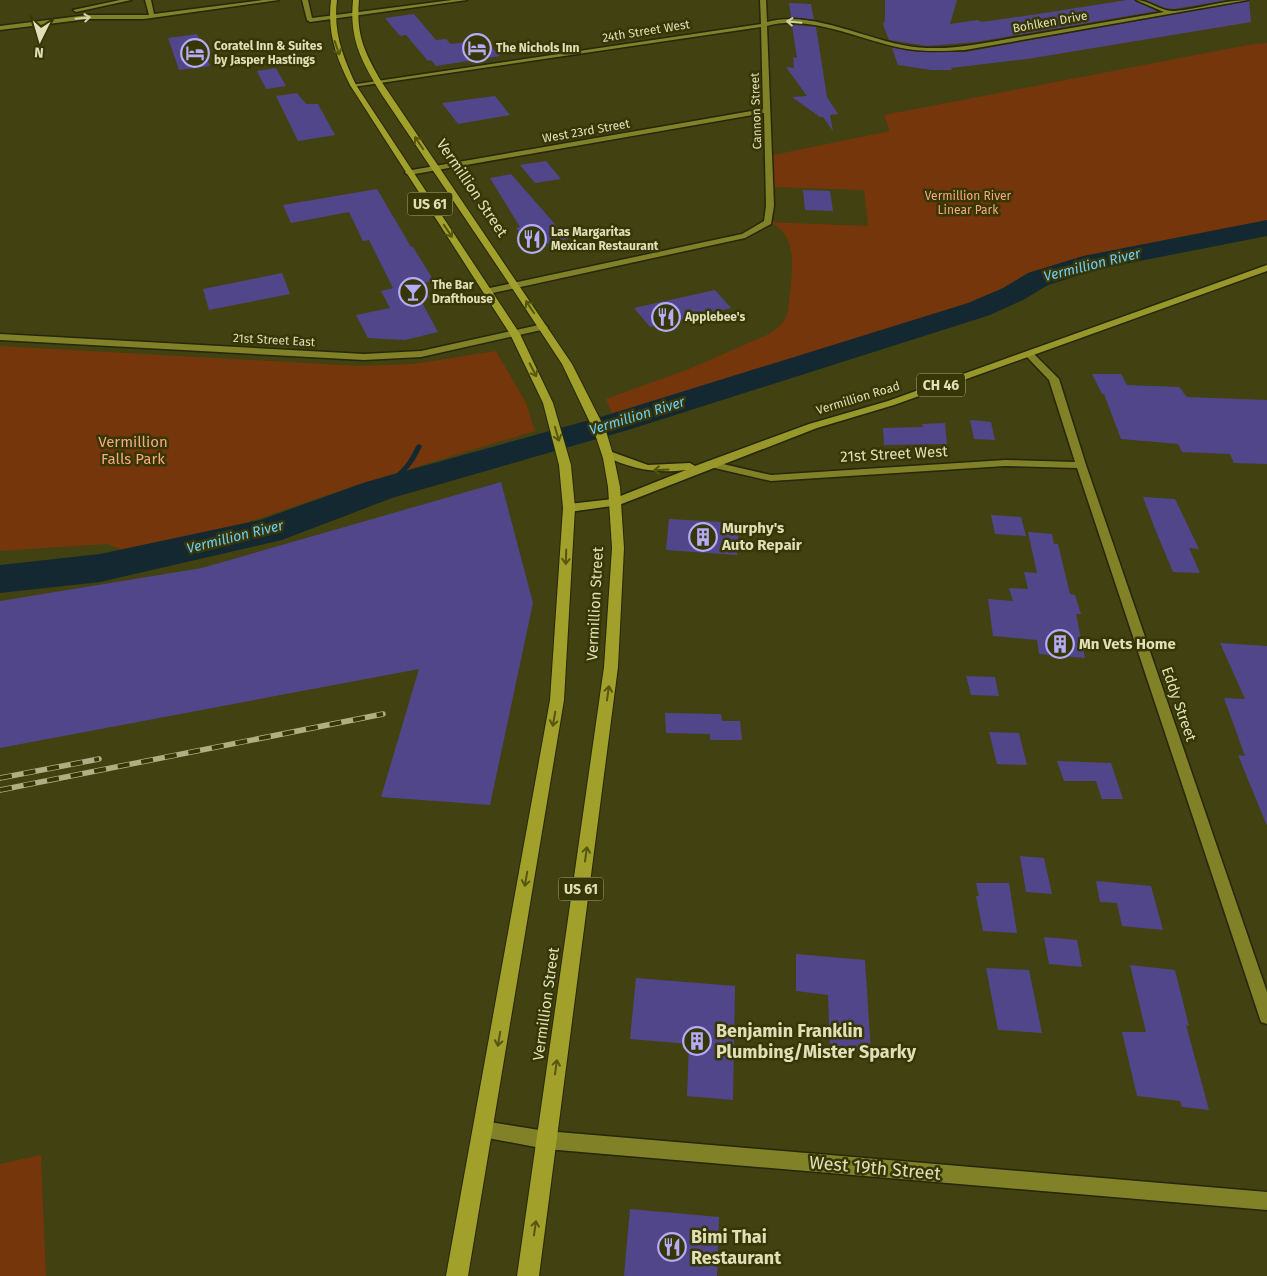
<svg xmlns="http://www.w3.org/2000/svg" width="1267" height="1276" font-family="'Fira Sans',sans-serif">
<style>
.green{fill:#75360b}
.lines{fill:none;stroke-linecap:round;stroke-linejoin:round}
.stream{fill:#142831;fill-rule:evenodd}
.river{fill:#142831;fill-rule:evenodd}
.building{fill:#52468a}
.minor-casing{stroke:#26270b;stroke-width:3}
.primary-casing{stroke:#26270b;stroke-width:3}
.trunk-casing{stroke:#26270b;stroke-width:2}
.minor{fill:#818128;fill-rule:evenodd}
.primary{fill:#98982a;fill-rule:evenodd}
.trunk{fill:#a0a02b;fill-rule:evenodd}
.rail-casing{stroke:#afaf84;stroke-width:5.5}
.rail{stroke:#363606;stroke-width:4;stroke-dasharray:12;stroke-linecap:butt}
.oneway{stroke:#d1d2a2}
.oneway2{stroke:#565611}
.oneway3{stroke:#535311}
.labels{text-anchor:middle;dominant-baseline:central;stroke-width:5;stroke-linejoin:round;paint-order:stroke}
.far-street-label{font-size:12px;fill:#dfe0b7;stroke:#363606}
.far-poi-label{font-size:12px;font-weight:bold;fill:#dfe0b7;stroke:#363606;text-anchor:start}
.far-park-label{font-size:12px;fill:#f8a97e;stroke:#363606}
.shield{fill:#363606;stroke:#acad82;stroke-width:1}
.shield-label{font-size:14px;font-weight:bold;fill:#dfe0b7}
.far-water-label{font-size:14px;font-style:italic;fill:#6ccdf8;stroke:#363606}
.street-label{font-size:15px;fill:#dfe0b7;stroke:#363606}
.park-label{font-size:15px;fill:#f8a97e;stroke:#363606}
.poi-label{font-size:15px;font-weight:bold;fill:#dfe0b7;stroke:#363606;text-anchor:start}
.near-poi-label{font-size:18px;font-weight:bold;fill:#dfe0b7;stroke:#363606;text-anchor:start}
.near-street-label{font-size:18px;fill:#dfe0b7;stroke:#363606}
</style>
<rect width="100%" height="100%" fill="#414112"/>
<g class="green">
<path d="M1267,43V228L1092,262L1038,279L1013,294L979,309L616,423L606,399L689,369L769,334C779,327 786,322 788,310C790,283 803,233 768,222L868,226L864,190L770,187L768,156L890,131L884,115L1253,44Z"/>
<path d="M0,346L360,366L413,364L496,351L526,403L535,431L360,484L228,529L127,552L107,544L0,551Z"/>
<path d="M41,1155L46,1276H0V1164Z"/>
</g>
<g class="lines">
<path class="stream" d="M419,444L422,446C415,462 406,474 391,484C386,488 383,491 377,491L376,490L377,489C395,476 407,467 416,446Z"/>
<path class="river" d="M1267,220V236L1099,269L1048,285L1023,300L990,315L628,430L392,498L282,540L100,582L0,593V565L100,554L260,520L366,482L604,416L968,303L1003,288L1028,273L1083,256Z"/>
</g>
<g class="building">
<path d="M885,0H957L950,24L977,20L982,22L1038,14L1127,0H1134L1157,11L976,42L927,46L889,40L883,24L885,21Z"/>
<path d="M1146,0H1227L1174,9L1165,8Z"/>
<path d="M1249,1L1251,22L1027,59L951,68L952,70H931L898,65L892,48L921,52H965Z"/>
<path d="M789,3L811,4L814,20L791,17Z"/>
<path d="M414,14L436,40L446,39L451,44L484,40L500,56L436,66L431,60L428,61L406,35L400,36L385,18Z"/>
<path d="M792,25L816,27L827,97L838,114L830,115L833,131L823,117H820L792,97L807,96L786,67L794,68L793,57L797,58Z"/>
<path d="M197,34L210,66L179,70L168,38Z"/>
<path d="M276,68L286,86L266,89L257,71Z"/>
<path d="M297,93L306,104H318L335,135L298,141L276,96Z"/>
<path d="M495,96L510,115L458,124L442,103Z"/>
<path d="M546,161L561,179L535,183L520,165Z"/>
<path d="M511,174L568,239L531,247L516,228L520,227L490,178Z"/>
<path d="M377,189L411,247H413L434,281L421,283L429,297L420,299L438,332L405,340L368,338L356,315L390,308L381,291L393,288L369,240L363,241L349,212L291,223L283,205Z"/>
<path d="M803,190L830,191L833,211L805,210Z"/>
<path d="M282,273L290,294L209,310L203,289Z"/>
<path d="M715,290L731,308L650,327L634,308Z"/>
<path d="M1092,374H1121L1127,385L1179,387L1187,397L1267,400V464L1234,463L1230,454L1182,452L1178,444L1121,439L1104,394H1102Z"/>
<path d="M970,420L991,422L995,440L974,439Z"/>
<path d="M945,423L947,444L884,445L883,428L923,427L922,424Z"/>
<path d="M501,482L533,603L490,805L381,797L419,669L0,748V601L202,568Z"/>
<path d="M1143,497L1175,499L1199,549L1189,548L1200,573L1173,572L1155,529Z"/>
<path d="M991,515L1021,517L1026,536L995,534Z"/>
<path d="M669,519L739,523L737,555L666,550Z"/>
<path d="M1028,532L1052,534L1054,544H1058L1070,594L1075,595L1081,614H1076L1085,658L1039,654L1037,640L993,636L988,599L1013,601L1009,588L1028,589L1024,572L1037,573Z"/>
<path d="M1220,643L1267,646V826L1238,755L1245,756L1224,698L1245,699Z"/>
<path d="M966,676L995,677L999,696L971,695Z"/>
<path d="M665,713L721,714L722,721H740L742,740H710V734L666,733Z"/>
<path d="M989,732L1019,733L1027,765L997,764Z"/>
<path d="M1057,761L1111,763L1123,799H1102L1096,781H1064Z"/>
<path d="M1020,856L1044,858L1052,894L1026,892Z"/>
<path d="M1096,881L1151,886L1163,930L1122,926L1117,903L1100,902Z"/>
<path d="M976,883H1009L1017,933L983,931L976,896H979Z"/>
<path d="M1044,937L1077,940L1082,967L1049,964Z"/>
<path d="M796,954L865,960L871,1053L830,1048L828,995L796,991Z"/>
<path d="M1130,965L1175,970L1189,1026L1186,1025L1209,1110L1182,1107L1180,1101L1137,1096L1122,1032H1146Z"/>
<path d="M986,968L1029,970L1042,1033L998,1030Z"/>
<path d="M636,978L735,986L733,1100L687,1096L689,1044L630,1039Z"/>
<path d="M630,1209L719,1217L717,1276H624Z"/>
</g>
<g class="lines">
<defs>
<g id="minor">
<path d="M120,0H131L76,12L73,10Z"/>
<path d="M145,0H151L154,14L263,0H279L144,19H88L0,30V26L88,15H149Z"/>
<path d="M302,0H308L312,18L452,0H467L310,22L307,20Z"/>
<path d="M760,0H766L767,22C815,8 878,47 927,48C960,49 993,41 1025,36C1071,28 1118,20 1164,12L1136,0C1149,0 1161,12 1174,11C1199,9 1223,0 1248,0L965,50C945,51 926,52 907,49C865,42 809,13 767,26L774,206L771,224L745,238L488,294L484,291L485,289L742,234L764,221L766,206L764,113L409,175L405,173L406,171L763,109L761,27L353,87L350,85L761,24Z"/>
<path d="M543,324L548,327L546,329L421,357L364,360L0,340V334L364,354L421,351Z"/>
<path d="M1029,351L1032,352L1059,379L1086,465L1267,992V1024L1261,1022L1259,1016L1077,468L1005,466L771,481L706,466L705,464L710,461L771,475L1005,460L1075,462L1049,380L1026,356V352Z"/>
<path d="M483,1121L546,1131L1267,1192V1210L546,1149L477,1136L474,1130L477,1124Z"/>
</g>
<path id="primary" d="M1267,265V271L894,405L817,428L619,505L569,512L563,508L569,504L613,499L686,470C656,474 632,469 604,456L603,454L604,452H612L648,465L690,463L695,466L809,424L888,401Z"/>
<g id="trunk">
<path d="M331,0H337C333,32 343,57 356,85L520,334L553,403L571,465L575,508L564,700L468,1276H446L550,700L563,508L559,465L543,403L510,334L350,85C336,57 327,32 331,0Z"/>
<path d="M353,0H359C356,35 364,51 381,81L572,364L606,431L614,458L620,487L624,548L618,667L539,1276H517L604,667L612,548L608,487L603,458L594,431L562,364L508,282L382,95C362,62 349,40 353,0Z"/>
</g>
</defs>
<use href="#minor" class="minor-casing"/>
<use href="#primary" class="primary-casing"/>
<use href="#trunk" class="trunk-casing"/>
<use href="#minor" class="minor"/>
<use href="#primary" class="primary"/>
<use href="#trunk" class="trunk"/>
<defs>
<g id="rail">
<path d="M0,778L99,759"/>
<path d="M0,790L383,714"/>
</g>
</defs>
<use href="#rail" class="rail-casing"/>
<use href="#rail" class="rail"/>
</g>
<defs><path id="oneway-shaft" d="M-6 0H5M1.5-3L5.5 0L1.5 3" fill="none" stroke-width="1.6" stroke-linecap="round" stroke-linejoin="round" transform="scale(1.25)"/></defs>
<g class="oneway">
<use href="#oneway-shaft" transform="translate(83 18) rotate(-6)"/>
<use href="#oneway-shaft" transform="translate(794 22) rotate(-175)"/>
</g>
<g class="oneway2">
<use href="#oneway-shaft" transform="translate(337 48) rotate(71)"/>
<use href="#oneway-shaft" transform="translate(419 143) rotate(-124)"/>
<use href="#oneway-shaft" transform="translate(448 231) rotate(56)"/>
<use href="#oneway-shaft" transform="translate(530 307) rotate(-124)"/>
<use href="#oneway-shaft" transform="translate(533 370) rotate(63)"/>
<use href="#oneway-shaft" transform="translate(557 434) rotate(74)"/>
<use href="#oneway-shaft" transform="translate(566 557) rotate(92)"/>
<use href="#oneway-shaft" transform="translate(608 693) rotate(-82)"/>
<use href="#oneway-shaft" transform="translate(554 719) rotate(100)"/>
<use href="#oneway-shaft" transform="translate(586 854) rotate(-82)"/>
<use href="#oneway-shaft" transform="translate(526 879) rotate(100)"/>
<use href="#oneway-shaft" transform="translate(499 1039) rotate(100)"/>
<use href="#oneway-shaft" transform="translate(556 1067) rotate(-82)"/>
<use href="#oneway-shaft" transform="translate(535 1228) rotate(-82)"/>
</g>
<use class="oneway3" href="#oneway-shaft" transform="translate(661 470) rotate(177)"/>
<defs>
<symbol id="hotel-ring" viewBox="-11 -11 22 22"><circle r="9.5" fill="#363606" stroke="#b5acf8" stroke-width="1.5"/><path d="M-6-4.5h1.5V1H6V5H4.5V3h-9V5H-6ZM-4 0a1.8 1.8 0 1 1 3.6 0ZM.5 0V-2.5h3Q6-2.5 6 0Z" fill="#b5acf8"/></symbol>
<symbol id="restaurant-ring" viewBox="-11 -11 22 22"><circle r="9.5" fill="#363606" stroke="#b5acf8" stroke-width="1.5"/><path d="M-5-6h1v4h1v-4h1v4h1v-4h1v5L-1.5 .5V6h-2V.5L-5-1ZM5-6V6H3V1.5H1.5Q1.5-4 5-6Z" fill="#b5acf8"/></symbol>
<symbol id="bar-ring" viewBox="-11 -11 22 22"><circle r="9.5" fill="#363606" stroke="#b5acf8" stroke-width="1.5"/><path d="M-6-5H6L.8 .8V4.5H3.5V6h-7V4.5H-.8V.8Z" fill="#b5acf8"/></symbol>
<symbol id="building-ring" viewBox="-11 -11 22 22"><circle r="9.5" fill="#363606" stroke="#b5acf8" stroke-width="1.5"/><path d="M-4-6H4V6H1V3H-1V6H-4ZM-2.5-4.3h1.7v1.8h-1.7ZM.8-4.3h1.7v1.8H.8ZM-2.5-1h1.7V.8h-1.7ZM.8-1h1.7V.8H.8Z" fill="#b5acf8"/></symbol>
</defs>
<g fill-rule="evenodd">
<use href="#hotel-ring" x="461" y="32" width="32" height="32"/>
<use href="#hotel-ring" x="179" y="37" width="32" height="32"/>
<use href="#restaurant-ring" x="516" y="223" width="32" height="32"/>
<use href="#bar-ring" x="397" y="276" width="32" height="32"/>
<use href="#restaurant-ring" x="650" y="301" width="32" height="32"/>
<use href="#building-ring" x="687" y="521" width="32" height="32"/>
<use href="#building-ring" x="1044" y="628" width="32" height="32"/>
<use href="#building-ring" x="681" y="1025" width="32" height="32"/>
<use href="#restaurant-ring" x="656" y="1231" width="32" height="32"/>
</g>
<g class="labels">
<g class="far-street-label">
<text transform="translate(1050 22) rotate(-10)">Bohlken Drive</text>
<text transform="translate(646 31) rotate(-9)">24th Street West</text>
<text transform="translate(756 111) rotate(-92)">Cannon Street</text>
<text transform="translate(586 131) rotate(-10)">West 23rd Street</text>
<text transform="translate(274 340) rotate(3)">21st Street East</text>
<text transform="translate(858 398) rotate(-17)">Vermillion Road</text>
</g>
<g class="far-poi-label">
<text x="214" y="46">Coratel Inn &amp; Suites<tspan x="214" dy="14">by Jasper Hastings</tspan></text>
<text x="496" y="48">The Nichols Inn</text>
<text x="551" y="232">Las Margaritas<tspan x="551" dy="14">Mexican Restaurant</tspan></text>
<text x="432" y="285">The Bar<tspan x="432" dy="14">Drafthouse</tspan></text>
<text x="685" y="317">Applebee's</text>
</g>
<g class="far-park-label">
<text x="968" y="196">Vermillion River<tspan x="968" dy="14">Linear Park</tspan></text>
</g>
<g class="shield">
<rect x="407.5" y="192.5" width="45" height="23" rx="4"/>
<rect x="917" y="373.5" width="48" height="23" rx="4"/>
<rect x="558.5" y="877.5" width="45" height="23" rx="4"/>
</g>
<g class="shield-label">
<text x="430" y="204">US 61</text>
<text x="941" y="385">CH 46</text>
<text x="581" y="889">US 61</text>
</g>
<g class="far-water-label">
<text transform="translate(1092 265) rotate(-14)">Vermillion River</text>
<text transform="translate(637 416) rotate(-17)">Vermillion River</text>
<text transform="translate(235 537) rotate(-14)">Vermillion River</text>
</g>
<g class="street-label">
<text transform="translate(472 188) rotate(56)">Vermillion Street</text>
<text transform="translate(894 454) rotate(-3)">21st Street West</text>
<text transform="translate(595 604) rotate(-87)">Vermillion Street</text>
<text transform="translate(1179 704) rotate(71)">Eddy Street</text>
<text transform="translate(546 1004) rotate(-82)">Vermillion Street</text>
</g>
<g class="park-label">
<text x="133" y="442">Vermillion<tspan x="133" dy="17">Falls Park</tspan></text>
</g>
<g class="poi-label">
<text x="722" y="528">Murphy's<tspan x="722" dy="17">Auto Repair</tspan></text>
<text x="1079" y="644">Mn Vets Home</text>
</g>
<g class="near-poi-label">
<text x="716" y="1031">Benjamin Franklin<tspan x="716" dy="21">Plumbing/Mister Sparky</tspan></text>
<text x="691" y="1237">Bimi Thai<tspan x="691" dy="21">Restaurant</tspan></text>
</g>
<g class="near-street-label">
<text transform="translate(875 1168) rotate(5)">West 19th Street</text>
</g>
</g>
<g transform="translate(40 40) rotate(185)" stroke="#363606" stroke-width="4" paint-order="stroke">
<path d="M0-4L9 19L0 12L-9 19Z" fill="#dfe0b7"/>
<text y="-8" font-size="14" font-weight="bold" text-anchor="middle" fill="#dfe0b7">N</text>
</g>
</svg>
